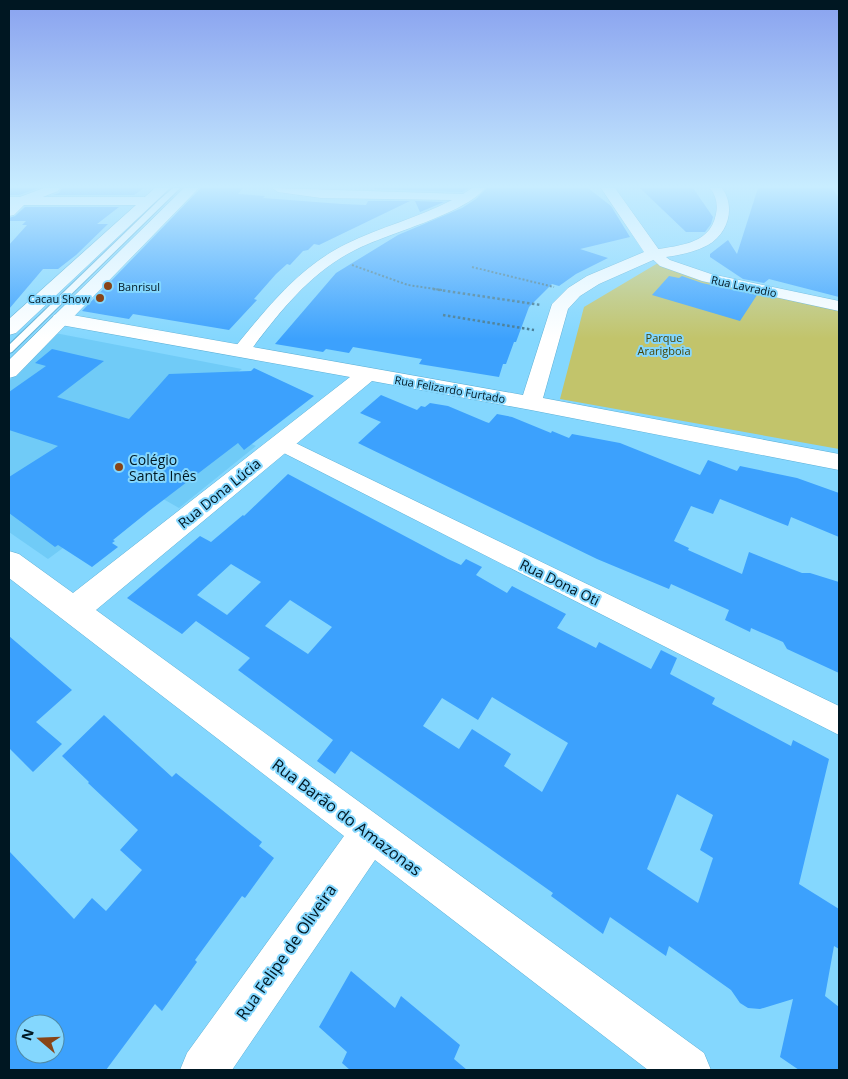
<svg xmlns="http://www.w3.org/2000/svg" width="848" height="1079" font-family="'Open Sans',sans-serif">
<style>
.built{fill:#70cbf7}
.green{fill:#c2c46b}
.building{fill:#3ca1fd;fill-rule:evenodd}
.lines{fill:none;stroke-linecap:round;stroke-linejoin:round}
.lane-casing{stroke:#5cafd5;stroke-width:2}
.street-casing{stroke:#5cafd5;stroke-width:1}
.secondary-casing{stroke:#5cafd5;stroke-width:1}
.primary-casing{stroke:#5cafd5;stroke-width:1}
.path-far1{stroke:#437891;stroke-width:2;stroke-dasharray:2 2;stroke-linecap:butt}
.path{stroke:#437891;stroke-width:2.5;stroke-dasharray:2.5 2.5;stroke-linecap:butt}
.lane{fill:#fff;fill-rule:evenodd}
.street{fill:#fff;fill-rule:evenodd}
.secondary{fill:#fff;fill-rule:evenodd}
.primary{fill:#fff;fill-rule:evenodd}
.poi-dot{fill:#884417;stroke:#84d7fe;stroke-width:2}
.labels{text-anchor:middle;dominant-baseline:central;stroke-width:4;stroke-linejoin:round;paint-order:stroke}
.far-poi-label{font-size:11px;fill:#001722;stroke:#84d7fe;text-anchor:start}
.far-street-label{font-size:11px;fill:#001722;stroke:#84d7fe}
.far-park-label{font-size:11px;fill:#46460a;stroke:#84d7fe}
.poi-label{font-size:14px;fill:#001722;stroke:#84d7fe;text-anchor:start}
.street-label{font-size:14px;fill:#001722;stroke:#84d7fe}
.near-street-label{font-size:16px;fill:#001722;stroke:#84d7fe}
</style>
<rect width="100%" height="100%" fill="#84d7fe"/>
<path class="built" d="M55,333L242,369L181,412L256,446L179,508L144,488L48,559L9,532V381Z"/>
<path class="green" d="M658,263L686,275L839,306V449L560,399L584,307Z"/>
<g class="building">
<path d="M9,188H39L19,195H9Z"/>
<path d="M62,188H144L134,195H53L59,193Z"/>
<path d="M201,188H243L238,194L265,196L263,198L342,204L366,205L368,201H410L319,245L314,244L308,250L303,251L290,265L287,264L276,274L254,299L257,300L229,330L133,314L129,319L82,311Z"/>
<path d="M375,188H469L462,192L374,189Z"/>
<path d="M487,188H588L611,206L630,237L580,249L608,258L576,274L559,286L552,284L529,307L516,342H514L506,364H503L499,377L419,364L422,359L353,347L349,353L326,349L323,352L275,344L336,273L398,235L462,208L476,199Z"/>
<path d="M640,188H693L713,217L711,224L705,232H686Z"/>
<path d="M758,188H832L839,198V297L769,279L764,283L743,279L710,257V254L728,240L737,254Z"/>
<path d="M415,201L444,202L420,212Z"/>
<path d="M25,207H119L97,224H108L76,255L58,269H43L9,309V245L27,225H22L26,221H9V218L15,216Z"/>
<path d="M669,276L679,278L682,276L702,283L757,295L740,321L652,295Z"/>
<path d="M52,349L104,361L57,397L129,419L169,374L251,371L254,368L314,396L244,450L238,443L149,511L113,540L115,541L112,543L118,547L92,567L58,545L55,547L9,513V477L58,446L9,430V392L46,366L35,363Z"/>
<path d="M381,395L417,410L421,406L425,407L430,403L448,406L486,422L489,423L497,414L512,417L551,433L552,431L569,438L572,434L620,443L700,475L708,460L737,471L740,466L797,478L839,493V537L791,517L788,526L720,499L713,514L691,506L674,541L689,548L688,550L742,574L749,552L802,573H810L839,582V673L787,649L783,642L751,628L750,632L725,620L729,610L671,584L669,589L597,559L358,443L381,422L360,413Z"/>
<path d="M288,474L448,559L461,565L466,559L482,567L476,575L507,593L512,586L566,614L557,628L596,648L599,642L651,669L661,650L677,658L670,674L715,698L712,704L791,746L793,740L829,759L799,884L839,909V949L834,946L825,996L839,1007V1070H799L780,1057L793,999L760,1009L748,1008L740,1003L731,990L669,946L666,956L610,917L603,934L551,896L553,893L351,751L335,774L317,761L333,740L238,670L250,658L196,621L182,634L127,598L200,536L211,542L243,515L244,516ZM231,564L261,582L227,615L197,595ZM290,600L332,627L308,654L265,626ZM492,697L568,743L542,792L504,766L511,754L472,729L459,749L423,726L442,698L478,720ZM677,794L713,815L700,850L713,858L698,903L647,869Z"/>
<path d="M9,636L72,690L36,722L62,744L33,772L9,748Z"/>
<path d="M104,715L172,777L176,773L262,842L259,846L274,858L245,898L242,896L195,960L197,962L162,1011L155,1004L106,1070H9V851L74,919L92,898L106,911L142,870L120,850L138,830L88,783L89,782L62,756ZM25,1024H55V1054H25Z"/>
<path d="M351,971L395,1008L401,996L460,1045L454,1059L467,1070H350L342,1063L347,1052L319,1027Z"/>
</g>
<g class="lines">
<defs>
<path id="lane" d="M173,188H180L12,352L9,353V345L159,200Z"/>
<g id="street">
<path d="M44,188H60L58,191L25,204L14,215L9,216V205L17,198Z"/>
<path d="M272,188L463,194L472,188H485C465,214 388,233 355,250C309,273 278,314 247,355L241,356L235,355L232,351L235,347C267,308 299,267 346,244C380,227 418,218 452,200L321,198L278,192Z"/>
<path d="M710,188H722C736,207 728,234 708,245C695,252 680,255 666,257L670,260L711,274L839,301V311L702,281L660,266L647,254L649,251C674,245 710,247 716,214C718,204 716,196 710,188Z"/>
<path d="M281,436L839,706V735L274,448L271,443L274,438Z"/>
</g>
<g id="secondary">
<path d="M601,188H615L662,254L660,257L599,284L580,296L568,309L543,398L839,454V470L531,410L372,381L96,610L704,1053L711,1070H648L375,860L232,1070H180L187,1053L344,836L9,578V551L19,554L73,593L350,377L61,325L54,323L52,319L54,315L61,313L523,395L552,304L568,288L587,276L644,252Z"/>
<path d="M9,197H147L152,198L154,201L152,204L147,205H9Z"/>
</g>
<g id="primary">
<path d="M155,188H170L16,333L9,335V319Z"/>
<path d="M184,188H199L16,376L9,378V360Z"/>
</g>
</defs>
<use href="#lane" class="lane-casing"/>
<use href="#street" class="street-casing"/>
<use href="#secondary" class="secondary-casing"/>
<use href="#primary" class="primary-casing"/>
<g class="path-far1">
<path d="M352,265L408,285L442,290"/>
<path d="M472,267L554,287"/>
</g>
<g class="path">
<path d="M433,289L541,305"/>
<path d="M443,315L534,330"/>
</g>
<use href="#lane" class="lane"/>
<use href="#street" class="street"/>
<use href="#secondary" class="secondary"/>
<use href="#primary" class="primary"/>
</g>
<linearGradient id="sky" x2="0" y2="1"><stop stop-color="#89a2ef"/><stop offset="0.55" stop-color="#c8edff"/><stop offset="1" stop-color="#c8edff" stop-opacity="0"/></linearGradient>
<rect width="848" height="339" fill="url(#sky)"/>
<g class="poi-dot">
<circle cx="108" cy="286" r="5"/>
<circle cx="100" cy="298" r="5"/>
<circle cx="119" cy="467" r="5"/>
</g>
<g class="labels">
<g class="far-poi-label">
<text x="118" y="286">Banrisul</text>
<text x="90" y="298" text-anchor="end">Cacau Show</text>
</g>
<g class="far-street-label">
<text transform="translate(744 286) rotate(12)">Rua Lavradio</text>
<text transform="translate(450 389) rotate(10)">Rua Felizardo Furtado</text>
</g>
<g class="far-park-label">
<text x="664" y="337">Parque<tspan x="664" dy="13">Ararigboia</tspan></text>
</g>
<g class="poi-label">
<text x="129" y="459">Colégio<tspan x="129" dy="16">Santa Inês</tspan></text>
</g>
<g class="street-label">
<text transform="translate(219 493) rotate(-39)">Rua Dona Lúcia</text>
<text transform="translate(560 582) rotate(26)">Rua Dona Oti</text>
</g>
<g class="near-street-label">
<text transform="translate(347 817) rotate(37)">Rua Barão do Amazonas</text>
<text transform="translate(286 952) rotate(-55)">Rua Felipe de Oliveira</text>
</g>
</g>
<rect width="848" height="1079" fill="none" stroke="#001722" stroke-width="20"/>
<g transform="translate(40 1039) rotate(289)"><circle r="24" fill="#84d7fe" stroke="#4f8aa6"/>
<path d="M0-4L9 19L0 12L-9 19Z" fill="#884417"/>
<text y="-8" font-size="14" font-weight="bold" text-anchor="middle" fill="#001722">N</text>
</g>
</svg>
